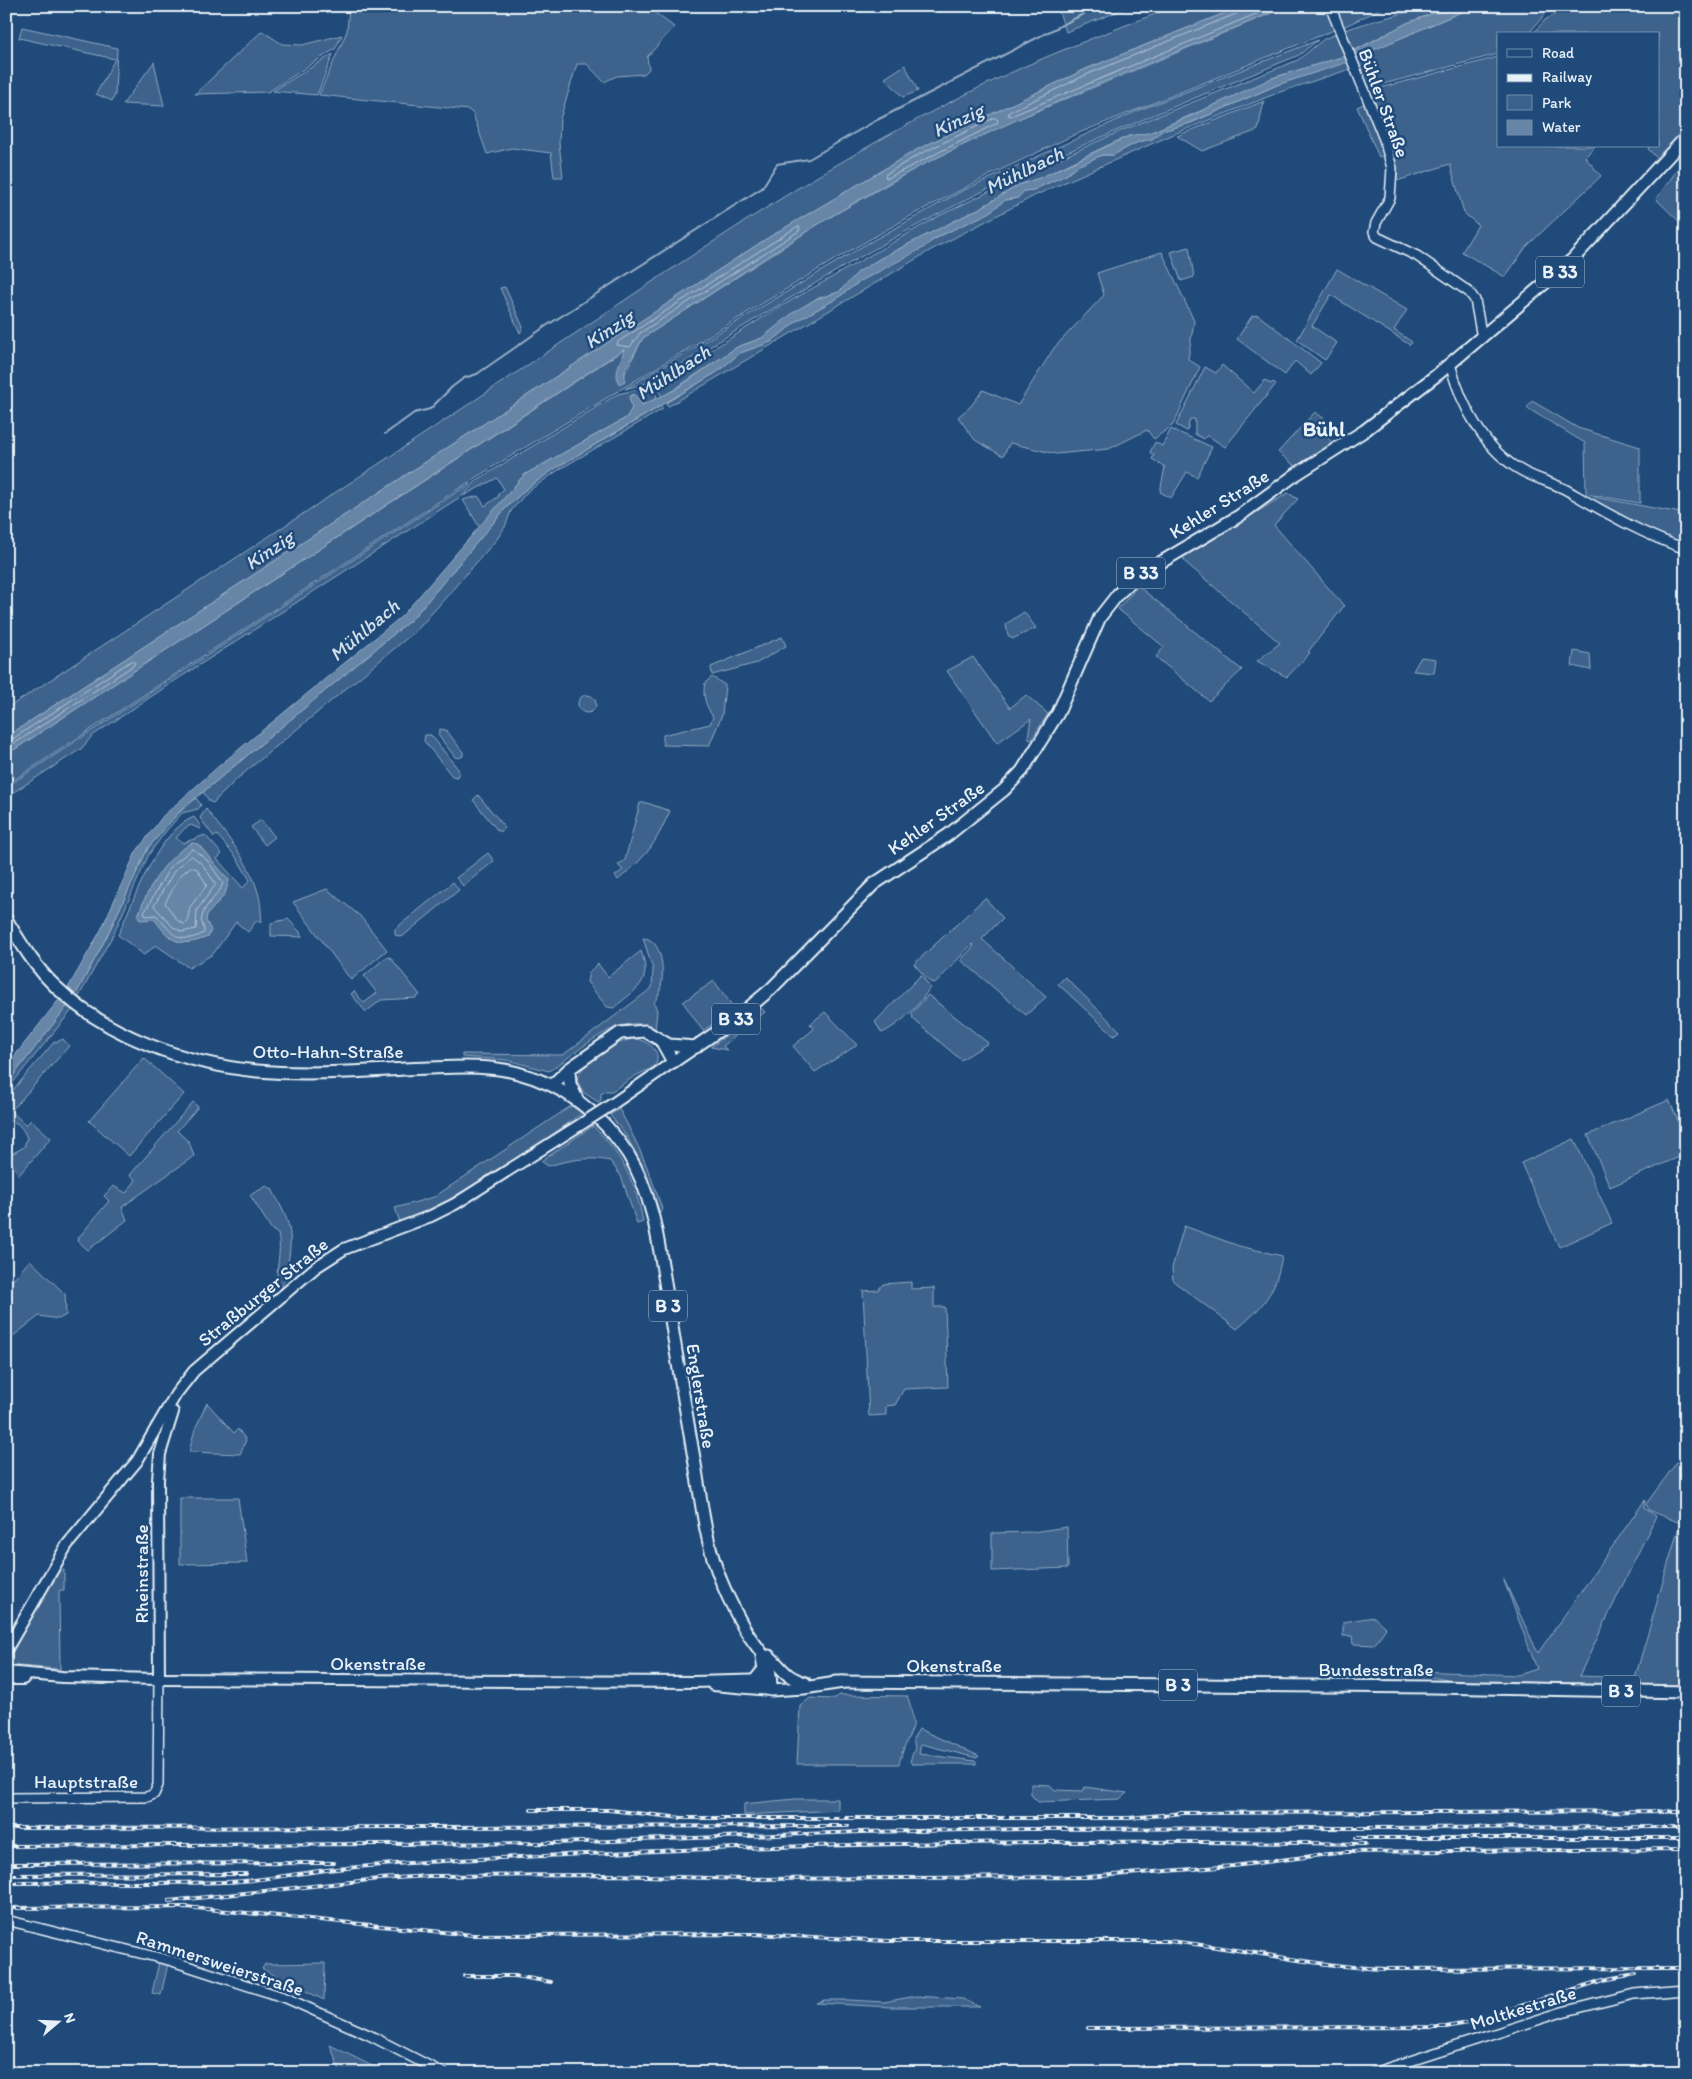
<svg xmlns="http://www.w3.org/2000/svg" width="1692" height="2079" font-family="Itim,sans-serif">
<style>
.green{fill:#3c628c;stroke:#92aac2}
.water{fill:#6685a7;stroke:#9ab0c7}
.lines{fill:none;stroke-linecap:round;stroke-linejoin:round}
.shore{stroke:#b4c6d8;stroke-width:1}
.stream{stroke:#9ab0c7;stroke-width:2}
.tertiary-casing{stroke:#e8f1f8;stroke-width:12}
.secondary-casing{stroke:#e8f1f8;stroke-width:14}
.primary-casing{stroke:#e8f1f8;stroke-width:15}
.tertiary{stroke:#1f4a7a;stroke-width:9}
.secondary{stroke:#1f4a7a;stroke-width:10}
.primary{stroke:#1f4a7a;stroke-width:11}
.rail-casing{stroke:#e8f1f8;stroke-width:4}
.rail{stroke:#1f4a7a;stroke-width:2;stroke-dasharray:5.5;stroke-linecap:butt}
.secondary-bridge-casing{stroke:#e8f1f8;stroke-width:14;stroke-linecap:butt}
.secondary-bridge{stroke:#1f4a7a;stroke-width:10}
.labels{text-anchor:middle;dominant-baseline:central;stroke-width:5;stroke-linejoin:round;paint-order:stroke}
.shield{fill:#1f4a7a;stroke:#acbfd2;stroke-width:1}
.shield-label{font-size:18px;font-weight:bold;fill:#e8f1f8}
.street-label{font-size:19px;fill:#e8f1f8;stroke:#1f4a7a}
.water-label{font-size:20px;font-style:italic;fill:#d4e1ec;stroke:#1f4a7a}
.quarter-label{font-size:21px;font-weight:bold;fill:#e8f1f8;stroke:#1f4a7a}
</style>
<rect width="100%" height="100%" fill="#1f4a7a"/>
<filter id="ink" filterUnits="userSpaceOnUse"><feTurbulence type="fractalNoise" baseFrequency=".02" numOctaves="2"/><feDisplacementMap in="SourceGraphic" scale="10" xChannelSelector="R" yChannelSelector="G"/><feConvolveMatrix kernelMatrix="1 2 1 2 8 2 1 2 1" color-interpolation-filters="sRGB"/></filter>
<g filter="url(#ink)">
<g class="green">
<path d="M349,6H646L674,27L647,57L649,69L644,74L617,76L604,82L587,64H577L560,119L559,143L563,177H554L551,153L512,148L487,154L473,114L469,110L319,95L347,31Z"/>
<path d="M1057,6H1132L1066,32Z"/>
<path d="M1175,6H1242L1086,69L918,149L766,239L6,737V709C181,594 355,480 528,365C684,261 839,152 1010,73C1064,48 1120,28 1175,6Z"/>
<path d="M1288,6H1325L1334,30L1074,135L988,176L916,213L839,257L478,476L6,785V755L625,349L624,375L643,338L825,220L920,166L1011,122Z"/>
<path d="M1335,6H1387L1343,27Z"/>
<path d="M1424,6H1462L1434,13L1407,23L1353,51L1346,30C1371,20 1399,16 1424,6Z"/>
<path d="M1475,6H1552L1528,34H1498V54L1368,88L1357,59L1364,54Z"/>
<path d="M1559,6H1686V134L1660,161L1648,149L1649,146H1658V34H1533L1545,20L1557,13Z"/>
<path d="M22,27L117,48L115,95L112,101L96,94L115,59L19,38Z"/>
<path d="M262,31L282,44L302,45L342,35L335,49L268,92L195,94Z"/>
<path d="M1336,34L1345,56L1272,78L1254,88L1149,133L1129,136L1106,146L1042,177L1019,185L982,207L881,258L865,268L839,292L816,299L798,310L762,338L737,347L667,394L662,397L656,385L778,308L937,217L1025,174L1123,130L1298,60L1324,39Z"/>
<path d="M1318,40L1299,55C1201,96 1101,135 1004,181C883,239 769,311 654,381L625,389L863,246L962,191L1137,111Z"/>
<path d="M333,54L317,95L273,91Z"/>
<path d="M1498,57V146H1595L1585,157L1601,176L1526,247L1505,277L1462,252L1478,225L1464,213L1450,164L1397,181C1399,148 1376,124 1371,93L1376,89Z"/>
<path d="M1347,61L1350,69L1280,92L1174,134L1036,195L931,250L669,406L667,405L666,403L717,372L740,353L771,342L798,320L836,299L859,282L1005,200L1014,199L1024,191L1033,190L1066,175L1077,166L1102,155H1113L1138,142L1152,139L1162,131L1191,123L1277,85Z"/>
<path d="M154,62L164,106L123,104Z"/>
<path d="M905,65L918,91L903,97L885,78Z"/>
<path d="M1264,101L1258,130L1202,151L1177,136Z"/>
<path d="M1364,104L1385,155L1379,157L1357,107Z"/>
<path d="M1686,158V228L1656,199Z"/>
<path d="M1189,247L1194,277L1181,281L1171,252Z"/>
<path d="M1162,252L1194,321L1188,359L1200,367L1173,425L1154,439L1147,430L1109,449L1056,454L1010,443L1003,456L975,440L958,417L971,406L983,390L1018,405L1054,348L1104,295L1097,273Z"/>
<path d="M1337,269L1407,310L1394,330L1412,342L1410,345L1331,295L1312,326L1337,343L1325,360L1297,340Z"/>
<path d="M505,287L523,327L520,333L500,288Z"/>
<path d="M1258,315L1321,363L1311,375L1295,361L1285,375L1237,339L1252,316Z"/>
<path d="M1222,365L1254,393L1265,380L1271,384L1273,382L1276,384L1225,447L1207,435L1204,439L1195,434V419H1190L1187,431L1176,425L1205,367L1216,373Z"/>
<path d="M652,386L658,399L641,405L634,394L631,412L626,418L524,475L480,528L463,500L478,496L485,506L499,496L498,494L504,489L497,478L463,496L477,480L618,394Z"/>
<path d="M1532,401L1578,428L1640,447V503L1586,494L1585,443L1527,408Z"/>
<path d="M661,406L663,409L560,469L527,492L511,511L505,527L497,539L418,629L238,778L213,803L210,802L203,792L413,618L505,509L525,490L554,469Z"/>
<path d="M1315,412L1326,420L1319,427L1334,445L1296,467L1278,452Z"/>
<path d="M1171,429L1212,447L1197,477L1187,472L1171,498L1160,492L1165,467L1152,459L1154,455L1150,452L1155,442L1162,446Z"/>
<path d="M472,482L460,497L173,682L92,736L81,749L6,797V787Z"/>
<path d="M1288,493L1298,499L1274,525L1344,606L1308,652L1310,653L1287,677L1257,661L1280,643L1185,562L1183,557Z"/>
<path d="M1594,497L1686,514V546L1650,534L1590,500Z"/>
<path d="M1138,586L1242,670L1209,701L1156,657L1164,647L1118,609Z"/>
<path d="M1024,612L1036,628L1012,639L1008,635L1006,624Z"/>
<path d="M782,637L786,646L757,663L712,675L711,667Z"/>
<path d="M1574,651L1590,654L1591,670L1572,666Z"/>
<path d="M973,657L1010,708L1026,695L1048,714L1031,740L1028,737L1031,719L997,743L947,671Z"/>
<path d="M1421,657L1436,659L1434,673L1413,671Z"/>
<path d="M712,677L725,685L722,715L709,746L663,745V735L710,724L713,717C706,706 702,696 705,683Z"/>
<circle cx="587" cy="704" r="9"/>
<path d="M440,729L446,730L463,752V756L459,758L455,757L438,735Z"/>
<path d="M425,735H431L458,769L459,772L457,777L452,776L424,741Z"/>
<path d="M478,795L504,826L502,831H498L473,800Z"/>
<path d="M196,798L201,805L198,809L182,813L166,831L149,854L114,933L78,998L75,996L106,938L148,848L173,818Z"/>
<path d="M640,803H647L670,811C654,846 648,855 618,880L615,876L623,870L618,865L625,860Z"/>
<path d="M206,809C226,835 251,863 259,896C261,904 261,914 262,923L257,920L248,932L236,922L213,954L189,968L156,945L144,955L118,935C134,900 157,832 194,817L201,827L200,829L191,825L185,828L176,838L183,843L205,835L222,854L217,859L243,888L250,880L236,857L217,835L214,837L200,818Z"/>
<path d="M261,820L275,837L265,845L251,827Z"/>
<path d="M488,853L494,861L463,886L456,878Z"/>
<path d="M453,882L459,890L402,937L395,935V929Z"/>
<path d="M327,889L360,916L387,950L351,980L293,902Z"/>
<path d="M985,898L1003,918L982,939L1046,997L1026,1015L961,960L974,946L972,944L936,983L930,982L914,964Z"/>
<path d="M288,919L300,932L302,937L271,936V923Z"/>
<path d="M643,938C666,938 667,989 654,1002L657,1011L655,1030C621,1007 577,1054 549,1071L507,1060L462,1057V1054L563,1055L652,988L653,969Z"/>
<path d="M641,951C653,984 636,988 614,1008L607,1007L587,982L589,972L598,964L608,977Z"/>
<path d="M390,957L420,995L416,998L381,1000L366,1012L351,994L354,991L364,1003L377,993L364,976L385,958Z"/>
<path d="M921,975L930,987C920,1005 901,1024 882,1033L875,1022Z"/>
<path d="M1065,977L1120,1031L1114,1036L1058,984Z"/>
<path d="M714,981L734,1008L703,1031L683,1002Z"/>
<path d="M928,995L988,1043L961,1060L913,1019L912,1013Z"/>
<path d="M68,1005L73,1008L72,1010L6,1091V1085Z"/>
<path d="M761,1008L765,1012L723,1046L727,1050L711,1047Z"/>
<path d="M825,1012L857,1045L815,1072L793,1046L814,1029L810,1024Z"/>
<path d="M63,1039L69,1046L11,1111L26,1125L31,1120L51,1138L19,1175L8,1156L24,1147L27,1138C22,1126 17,1121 6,1120V1098L55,1041L57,1042Z"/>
<path d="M636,1039C649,1041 664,1053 654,1067L635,1076L612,1091H605L601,1094V1100L598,1102L583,1092L577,1080C580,1062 618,1039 636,1039Z"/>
<path d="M144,1058L184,1094L129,1156L89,1121Z"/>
<path d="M1669,1100L1686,1139V1154L1610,1187L1588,1135Z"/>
<path d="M193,1102L198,1107L177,1131L189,1142L194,1156L122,1207L127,1220L88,1250L78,1241L79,1237L109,1201L104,1196L113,1186L126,1193L136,1180L130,1175Z"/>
<path d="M571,1106L582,1113C525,1155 466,1196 400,1222L395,1208L434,1197Z"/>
<path d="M619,1109C637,1141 651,1174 662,1209L660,1213L641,1163L627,1137L610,1115Z"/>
<path d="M593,1126C621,1153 637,1184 643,1222L637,1224L621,1176L610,1161C587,1156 570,1160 548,1166L541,1161Z"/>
<path d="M1574,1139L1612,1223L1559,1247L1521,1163Z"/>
<path d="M267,1186L272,1189C288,1220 294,1228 288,1263C287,1273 286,1282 279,1289C273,1272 283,1254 278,1234L272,1230L250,1195Z"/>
<path d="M1184,1226L1239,1246L1282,1256C1276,1292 1264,1306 1237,1329L1173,1281L1172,1268Z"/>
<path d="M30,1260L65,1294L66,1315L59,1319L39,1316L8,1340L6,1338V1285L8,1286Z"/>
<path d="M911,1282V1289L934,1288V1307H945L948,1387L904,1389L895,1405L886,1406V1415L869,1416L863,1291L878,1290L883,1284Z"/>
<path d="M207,1403L234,1433L238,1429L246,1440L240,1454L189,1452L195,1429Z"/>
<path d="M1677,1462L1686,1467V1685L1452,1681L1431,1677L1393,1676V1670L1518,1675L1537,1669L1503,1578L1538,1653L1645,1500L1644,1508L1656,1516L1579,1676L1635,1678L1680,1523L1649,1510L1646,1504Z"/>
<path d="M180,1498H238L247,1563L180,1564Z"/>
<path d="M1067,1527L1068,1568L992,1571V1533L1032,1532Z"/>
<path d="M58,1569L64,1570V1590H60L59,1592L60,1669L6,1665V1658Z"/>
<path d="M1374,1617L1386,1628L1374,1645L1353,1644L1352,1636H1343V1622Z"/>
<path d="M840,1695L907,1696C910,1700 914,1723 913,1727C907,1741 903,1748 899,1764H797L800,1706L810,1698L833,1699Z"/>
<path d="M919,1729L979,1756L977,1758L921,1744L919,1754L976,1761V1764H912L910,1761L915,1748L913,1739Z"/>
<path d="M1031,1784L1050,1785L1055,1790L1083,1791L1085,1787L1127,1793L1120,1799L1038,1802L1031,1795Z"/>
<path d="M795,1799H838V1810L744,1815V1804Z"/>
<path d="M159,1962L168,1964L161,1995L152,1993Z"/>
<path d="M325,1963L324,2000L262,1969L265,1964Z"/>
<path d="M916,1996L963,1999L980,2007H890L816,2003L824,2000H850L884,2002Z"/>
<path d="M330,2045L386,2073H341Z"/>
</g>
<g class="water">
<path d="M1242,6H1288C1165,57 1040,105 922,165C825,215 734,279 643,338L625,369V381L619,384C613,371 622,361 624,349L6,755V737L766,239L918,149L1086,69Z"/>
<path d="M1462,6H1475L1364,54L1357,59L1277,85L1190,123L1162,131L1152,139L1138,142L1113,155H1102L1077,166L1066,175L1033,190L1024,191L1018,198L1005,200L989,213L935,238L923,248L859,282L836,299L798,320L771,342L740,353L717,372L554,469L525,490L505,509L413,618L179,812L148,848L106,938L75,996L6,1085V1067L68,988L101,930L136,852L163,816L220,765L402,616L524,475L626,418L632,408L629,397L634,394L642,405L673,391L737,347L762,338L794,312L816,299L839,292L858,272L881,258L982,207L1019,185L1042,177L1129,136L1149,133L1193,115L1272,78L1345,56L1407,23L1434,13Z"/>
<path d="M192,843L198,844L229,880L225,894L207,915L206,921L211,930L208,937C179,948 172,943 154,919L140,920L138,916C148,887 165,858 192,843Z"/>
</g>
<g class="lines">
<g class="shore">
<path d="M1242,6L1238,13L1088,74L1009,112L1008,115L1011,116L1275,6"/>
<path d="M995,118L998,120L997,123L888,178L885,177L886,174L920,154Z"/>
<path d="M797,227H800L799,231L640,333L630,347L617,345L618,342Z"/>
<path d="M6,741L11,740L131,661L135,662L134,665L6,749"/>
<path d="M193,849L207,860L223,883C219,896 204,904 202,917C200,923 205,927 204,933C178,946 173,934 156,915L146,916L144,913L170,867Z"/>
<path d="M192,856L202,864L216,884L197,910L196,929L182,932L173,927L154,906L174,871Z"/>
<path d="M191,867L197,869L207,885L190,907L187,923L184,924L178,921L165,903L180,876Z"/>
</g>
<path class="stream" d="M385,434L414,413L430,409L452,387L464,378L477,374L546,326L762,188L777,164L809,159L877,120L1099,6"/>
<defs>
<g id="tertiary">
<path d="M1330,6L1384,139L1392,168L1390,198L1376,223L1374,232L1377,237L1417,256L1469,292L1475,300L1482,338"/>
<path d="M1450,364C1461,405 1485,452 1524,472C1539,480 1555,483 1570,492C1610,515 1642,534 1686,549"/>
<path d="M6,1798L147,1797L154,1794L158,1785L159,1679"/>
<path d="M6,1920L172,1961L286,1998L369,2035L443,2073"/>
<path d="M1373,2073L1562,2012L1634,1994L1686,1990"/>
</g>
<g id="secondary">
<path d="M611,1105L673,1062"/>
<path d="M6,1650L67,1545L137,1461L176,1394L194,1371L316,1267L344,1249L431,1216L455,1204L583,1123"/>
<path d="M6,1672L62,1677L159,1679L694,1682L771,1680"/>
<path d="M6,1679H23"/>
<path d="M159,1679L158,1480L160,1454L173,1412"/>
<path d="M713,1685L771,1690"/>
</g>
<g id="primary">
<path d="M6,919C20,942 35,967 55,986C106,1036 186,1064 257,1071C314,1076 372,1070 429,1068C458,1067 490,1065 518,1073C564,1085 602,1114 628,1154C656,1199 660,1257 669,1307C677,1360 686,1412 695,1464C701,1500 705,1537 717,1570C724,1590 734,1610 744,1628C760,1655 771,1654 771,1690L804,1688L843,1682"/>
<path d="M662,1042L673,1062L733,1021L771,989L874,884L948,835L1004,790L1022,771L1058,713L1100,617L1118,594L1136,577L1239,516L1295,475L1364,431L1438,374L1572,260L1686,137"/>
<path d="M569,1069L570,1084L577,1099"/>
<path d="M552,1085L569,1069L620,1033L645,1031L669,1045L696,1047"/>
<path d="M769,1656C784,1669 783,1676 805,1683"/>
<path d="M756,1679L764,1669L762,1657"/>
<path d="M835,1682L1432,1687L1686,1692"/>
</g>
</defs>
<use href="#tertiary" class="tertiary-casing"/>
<use href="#secondary" class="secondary-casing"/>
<use href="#primary" class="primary-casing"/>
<use href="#tertiary" class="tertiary"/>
<use href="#secondary" class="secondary"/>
<use href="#primary" class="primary"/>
<defs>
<g id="rail">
<path d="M531,1810H609L682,1818H1129L1184,1813"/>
<path d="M1178,1813L1686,1811"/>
<path d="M6,1828L848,1826"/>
<path d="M1356,1838H1686"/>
<path d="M6,1846L555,1843L861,1832L1027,1829L1686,1827"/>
<path d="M6,1864L334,1863"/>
<path d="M6,1875L246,1874"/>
<path d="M6,1883C79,1882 152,1884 225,1882C266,1881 306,1871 347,1868C426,1860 506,1858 586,1854C846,1842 1105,1839 1365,1844"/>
<path d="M169,1901L379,1879L429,1876L614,1875L741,1879L1087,1877L1233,1866L1345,1852L1686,1849"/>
<path d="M6,1908L186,1907L473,1935L755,1934L888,1941H1166C1240,1947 1313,1967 1387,1969L1686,1968"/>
<path d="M464,1976H515L551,1982"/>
<path d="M1088,2028L1446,2027L1467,2023L1603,1980L1635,1974"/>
</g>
</defs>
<use href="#rail" class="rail-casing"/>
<use href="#rail" class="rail"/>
<defs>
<path id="secondary-bridge" d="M583,1123L611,1105"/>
</defs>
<use href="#secondary-bridge" class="secondary-bridge-casing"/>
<use href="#secondary-bridge" class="secondary-bridge"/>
</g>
</g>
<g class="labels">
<g class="shield">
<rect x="1536" y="256.5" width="48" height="31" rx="4"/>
<rect x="1117" y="557.5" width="48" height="31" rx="4"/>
<rect x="712" y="1003.5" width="48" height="31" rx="4"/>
<rect x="649" y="1290.5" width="38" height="31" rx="4"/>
<rect x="1159" y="1669.5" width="38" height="31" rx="4"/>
<rect x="1602" y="1675.5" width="38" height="31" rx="4"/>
</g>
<g class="shield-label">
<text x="1560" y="272">B 33</text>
<text x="1141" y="573">B 33</text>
<text x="736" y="1019">B 33</text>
<text x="668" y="1306">B 3</text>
<text x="1178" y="1685">B 3</text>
<text x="1621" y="1691">B 3</text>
</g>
<g class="street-label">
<text transform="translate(1384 103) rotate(70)">Bühler Straße</text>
<text transform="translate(1219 504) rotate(-32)">Kehler Straße</text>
<text transform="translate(936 818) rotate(-35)">Kehler Straße</text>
<text x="328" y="1051">Otto-Hahn-Straße</text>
<text transform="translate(263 1292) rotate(-39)">Straßburger Straße</text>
<text transform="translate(701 1396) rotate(81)">Englerstraße</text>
<text transform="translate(141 1574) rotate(-90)">Rheinstraße</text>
<text x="378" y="1663">Okenstraße</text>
<text x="954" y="1665">Okenstraße</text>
<text x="1376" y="1669">Bundesstraße</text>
<text x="86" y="1781">Hauptstraße</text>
<text transform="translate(220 1963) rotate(18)">Rammersweierstraße</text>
<text transform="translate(1523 2008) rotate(-17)">Moltkestraße</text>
</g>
<g class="water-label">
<text transform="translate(958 120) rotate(-25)">Kinzig</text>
<text transform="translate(1024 170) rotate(-26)">Mühlbach</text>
<text transform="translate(609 329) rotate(-33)">Kinzig</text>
<text transform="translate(673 372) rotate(-33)">Mühlbach</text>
<text transform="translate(269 550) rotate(-34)">Kinzig</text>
<text transform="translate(364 630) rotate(-40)">Mühlbach</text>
</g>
<g class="quarter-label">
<text x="1324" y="428">Bühl</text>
</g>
</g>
<rect width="1692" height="2079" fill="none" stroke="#1f4a7a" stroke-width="25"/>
<rect x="12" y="12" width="1667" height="2054" fill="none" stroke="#e8f1f8" stroke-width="2" filter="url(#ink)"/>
<rect x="1497" y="32" width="162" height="115" fill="#1f4a7a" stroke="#6f8dac"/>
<rect x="1507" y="49" width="25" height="8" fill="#1f4a7a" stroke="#6f8dac"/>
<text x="1542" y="58" font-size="15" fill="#e8f1f8">Road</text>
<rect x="1507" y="74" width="25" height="8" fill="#e8f1f8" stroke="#6f8dac"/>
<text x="1542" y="82" font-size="15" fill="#e8f1f8">Railway</text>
<rect x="1507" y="95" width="25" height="15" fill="#3c628c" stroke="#6f8dac"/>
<text x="1542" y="108" font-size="15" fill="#e8f1f8">Park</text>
<rect x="1507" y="120" width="25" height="15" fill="#6685a7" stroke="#6f8dac"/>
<text x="1542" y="132" font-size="15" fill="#e8f1f8">Water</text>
<g transform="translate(58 2022) rotate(71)" stroke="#1f4a7a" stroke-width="4" paint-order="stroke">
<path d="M0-4L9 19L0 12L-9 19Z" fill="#e8f1f8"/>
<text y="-8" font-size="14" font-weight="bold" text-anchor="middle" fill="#e8f1f8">N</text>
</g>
</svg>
